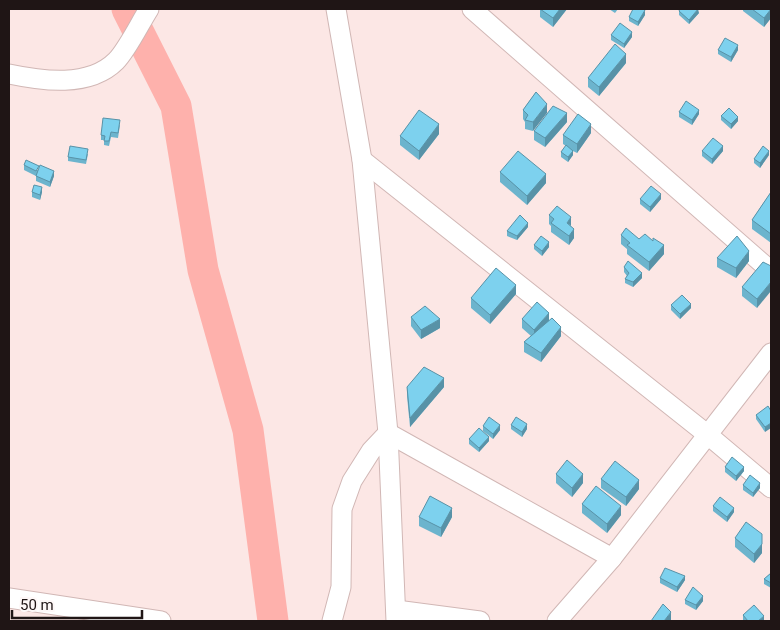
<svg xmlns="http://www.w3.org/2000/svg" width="780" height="630" font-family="Roboto,sans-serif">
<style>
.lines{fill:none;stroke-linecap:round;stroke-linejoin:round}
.river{stroke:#feb1ac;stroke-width:31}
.minor-casing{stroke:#d1b7b5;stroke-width:21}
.minor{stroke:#fff;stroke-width:19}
.wall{fill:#6cb4cd}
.shaded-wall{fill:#5892a7}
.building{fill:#7dd1ee;stroke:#5892a7}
</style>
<rect width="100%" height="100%" fill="#fce7e5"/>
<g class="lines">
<path class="river" d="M127,9L176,106L203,270L248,430L273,621"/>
<defs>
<g id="minor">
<path d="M336,9L362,160L388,433L396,621"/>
<path d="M472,9L771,271"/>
<path d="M9,74C42,81 89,88 116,61C127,50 140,23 149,9"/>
<path d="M362,160L708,435L771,488"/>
<path d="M9,598L161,621"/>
<path d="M396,610L480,621"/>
<path d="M332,621L341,587L342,509L352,481L371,451L388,433L612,558"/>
<path d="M557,621L612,558L771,353"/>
</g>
</defs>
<use href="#minor" class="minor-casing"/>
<use href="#minor" class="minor"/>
</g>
<g class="wall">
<path d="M540,9H567L553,27L540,17Z"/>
<path d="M609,9H618L615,13Z"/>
<path d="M743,9H771V18L764,27L743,11Z"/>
<path d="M679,11L699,13L689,24L679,15Z"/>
<path d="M645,15L638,26L629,21V17Z"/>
<path d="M611,35L632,37L624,48L611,40Z"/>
<path d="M718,50H738L731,62L718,54Z"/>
<path d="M626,63L599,96L588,87V78Z"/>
<path d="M536,92L533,131L525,129V122L523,119V110Z"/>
<path d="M679,112L699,114L692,125L679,117Z"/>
<path d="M721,116L738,121L731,129L721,120Z"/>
<path d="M567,122L545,147L534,140V131Z"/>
<path d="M120,125L118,138L111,137L109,146L104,145V140H101V135Z"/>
<path d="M591,133L577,153L573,151V155L568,162L561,157V152L566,146L563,144V135Z"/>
<path d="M439,134L419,160L400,145V136Z"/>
<path d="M702,151H723L712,164L702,156Z"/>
<path d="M88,154L86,164L68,161V157Z"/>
<path d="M769,155L760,168L754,163V159Z"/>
<path d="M24,165L54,176L50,187L36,181V176L24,170Z"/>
<path d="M500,172L546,183L527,205L500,182Z"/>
<path d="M32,192H42L40,200L32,197Z"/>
<path d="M771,192V243L752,229V220Z"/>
<path d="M640,199H661L650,212L640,204Z"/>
<path d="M549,215L571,226L574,238L569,245L551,232V226L549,224Z"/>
<path d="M528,227L517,240L507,236V231Z"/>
<path d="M621,235L639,239L664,254L649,271L627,254V249L621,244Z"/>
<path d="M534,245L549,247L542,256L534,249Z"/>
<path d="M717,258L749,261L736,278L717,267Z"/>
<path d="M771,266L757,308L742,296V287Z"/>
<path d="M624,267L642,278L633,287L625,283V279L627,276L624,272Z"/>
<path d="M516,294L490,324L471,308V298Z"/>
<path d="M671,305L691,308L680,319L671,310Z"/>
<path d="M411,317L440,328L421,339L411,326Z"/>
<path d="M522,319L549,320L561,336L541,362L524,352V342L531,336L522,328Z"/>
<path d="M407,387H444L410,427L407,396Z"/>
<path d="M771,411L765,432L756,419V415Z"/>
<path d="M511,425L527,429L522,437L511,429Z"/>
<path d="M483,426L500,430L493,439L483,431Z"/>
<path d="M469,439L489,441L479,452L469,444Z"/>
<path d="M725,467L744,471L736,481L725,472Z"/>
<path d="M556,474L583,483L572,497L556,483Z"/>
<path d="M601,479L639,489L626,506L601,488Z"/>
<path d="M743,485L760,488L753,497L743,490Z"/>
<path d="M582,504L621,515L607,533L582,513Z"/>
<path d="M713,506L734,512L727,522L713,511Z"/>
<path d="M419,517H452L441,537L419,526Z"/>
<path d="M735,538L762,553L754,563L735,547Z"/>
<path d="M771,573V588L764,584V579Z"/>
<path d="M660,578L685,580L677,592L660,583Z"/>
<path d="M685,600L703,601L696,610L685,604Z"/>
<path d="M743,615L764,620L763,621H744L743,620Z"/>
</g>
<g class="shaded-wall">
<path d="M560,9H567L553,27V18Z"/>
<path d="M698,9L699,13L689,24V20Z"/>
<path d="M771,9V18L764,27V18Z"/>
<path d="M645,10V15L638,26V22Z"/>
<path d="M632,32V37L624,48V44Z"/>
<path d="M738,45V50L731,62V57Z"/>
<path d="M626,54V63L599,96V87Z"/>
<path d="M547,104V113L533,131V122Z"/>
<path d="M699,110V114L692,125V120Z"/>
<path d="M567,113V122L545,147V138Z"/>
<path d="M738,117V121L731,129V124Z"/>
<path d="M439,124V134L419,160V151Z"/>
<path d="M591,124V133L577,153V144Z"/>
<path d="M723,146V151L712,164V159Z"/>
<path d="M573,151V155L568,162V157Z"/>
<path d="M769,151V155L760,168V163Z"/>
<path d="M54,171V176L50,187V182Z"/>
<path d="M546,174V183L527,205V196Z"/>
<path d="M42,187V192L40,200V195Z"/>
<path d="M661,194V199L650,212V207Z"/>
<path d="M571,217V226L567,223Z"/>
<path d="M528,223V227L517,240V236Z"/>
<path d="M574,229V238L569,245V236Z"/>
<path d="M549,242V247L542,256V251Z"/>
<path d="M664,245V254L649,271V262Z"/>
<path d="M749,251V261L736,278V268Z"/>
<path d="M642,273V278L633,287V282Z"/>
<path d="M771,282V291L757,308V299Z"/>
<path d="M516,285V294L490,324V315Z"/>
<path d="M691,304V308L680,319V314Z"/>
<path d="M549,313V322L534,339V330Z"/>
<path d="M440,319V328L421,339V330Z"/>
<path d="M561,327V336L541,362V353Z"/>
<path d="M444,378V387L410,427V418Z"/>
<path d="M771,423V428L765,432V427Z"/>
<path d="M527,424V429L522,437V432Z"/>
<path d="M500,425V430L493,439V434Z"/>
<path d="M489,437V441L479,452V448Z"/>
<path d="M744,467V471L736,481V476Z"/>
<path d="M583,474V483L572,497V488Z"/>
<path d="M639,480V489L626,506V497Z"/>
<path d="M760,483V488L753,497V493Z"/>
<path d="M621,506V515L607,533V524Z"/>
<path d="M452,508V517L441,537V528Z"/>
<path d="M734,508V512L727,522V517Z"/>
<path d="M762,544V553L754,563V554Z"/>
<path d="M685,576V580L677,592V587Z"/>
<path d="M703,596V601L696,610V605Z"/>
<path d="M671,612V621H664Z"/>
<path d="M764,616V620L763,621H758Z"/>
</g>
<g class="building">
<path d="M540,9H560L553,18Z"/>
<path d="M633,9H642L645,10L638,22L629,17Z"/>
<path d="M680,9H698L689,20L679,11Z"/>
<path d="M752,9H771L764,18Z"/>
<path d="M620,23L632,32L624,44L611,35Z"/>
<path d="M725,38L738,45L731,57L718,50Z"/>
<path d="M615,44L626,54L599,87L588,78Z"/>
<path d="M536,92L547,104L533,122L525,120L528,115L523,110Z"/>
<path d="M686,101L699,110L692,120L679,112Z"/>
<path d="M553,106L567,113L545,138L534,131Z"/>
<path d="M729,108L738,117L731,124L721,116Z"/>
<path d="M419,110L439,124L419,151L400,136Z"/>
<path d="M578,114L591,124L577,144L563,135Z"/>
<path d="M103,118L120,120L118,133L111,132L109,141H104L105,136L101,135Z"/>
<path d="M713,138L723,146L712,159L702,151Z"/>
<path d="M566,145L573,151L568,157L561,152Z"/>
<path d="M70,146L88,149L86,160L68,157Z"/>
<path d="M763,146L769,151L760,163L754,159Z"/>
<path d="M518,151L546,174L527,196L500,172Z"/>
<path d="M26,160L39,166L36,171L24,165Z"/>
<path d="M40,165L54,171L50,182L36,176Z"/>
<path d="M34,185L42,187L40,195L32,192Z"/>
<path d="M651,186L661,194L650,207L640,199Z"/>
<path d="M771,192V234L752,220Z"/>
<path d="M557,206L571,217L567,223L574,229L569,236L551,223L554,219L549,215Z"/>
<path d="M520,215L528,223L517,236L507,231Z"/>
<path d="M626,228L639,239L645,234L653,241V238L664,245L649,262L627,245L630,243L621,235Z"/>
<path d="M541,236L549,242L542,251L534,245Z"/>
<path d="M737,236L749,251L736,268L717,258Z"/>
<path d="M628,261L642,273L633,282L625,279L629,273L624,267Z"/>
<path d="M763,262L771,266V282L757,299L742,287Z"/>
<path d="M496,268L516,285L490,315L471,298Z"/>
<path d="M682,295L691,304L680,314L671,305Z"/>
<path d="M537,302L549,313L534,330L522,319Z"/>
<path d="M425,306L440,319L421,330L411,317Z"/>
<path d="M552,318L561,327L541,353L524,342Z"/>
<path d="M424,367L444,378L410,418L407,387Z"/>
<path d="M768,406L771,411V423L765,427L756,415Z"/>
<path d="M489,417L500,425L493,434L483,426Z"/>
<path d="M516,417L527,424L522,432L511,425Z"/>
<path d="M479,428L489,437L479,448L469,439Z"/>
<path d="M732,457L744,467L736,476L725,467Z"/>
<path d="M567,460L583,474L572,488L556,474Z"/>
<path d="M615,461L639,480L626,497L601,479Z"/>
<path d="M750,475L760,483L753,493L743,485Z"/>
<path d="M596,486L621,506L607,524L582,504Z"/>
<path d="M430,496L452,508L441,528L419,517Z"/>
<path d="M720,497L734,508L727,517L713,506Z"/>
<path d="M746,522L762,534V544L754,554L735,538Z"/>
<path d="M665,568L685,576L677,587L660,578Z"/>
<path d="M771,573V583L764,579Z"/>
<path d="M693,587L703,596L696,605L685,600Z"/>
<path d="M663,604L671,612L664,621H651Z"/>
<path d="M754,605L764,616L758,621H748L743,615Z"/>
</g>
<rect width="780" height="630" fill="none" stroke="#1f1515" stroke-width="20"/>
<path d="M12 610v8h130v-8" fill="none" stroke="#1f1515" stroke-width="2.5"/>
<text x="20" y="610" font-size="15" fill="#1f1515" stroke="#fef8f8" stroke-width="4" paint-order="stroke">50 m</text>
</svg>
